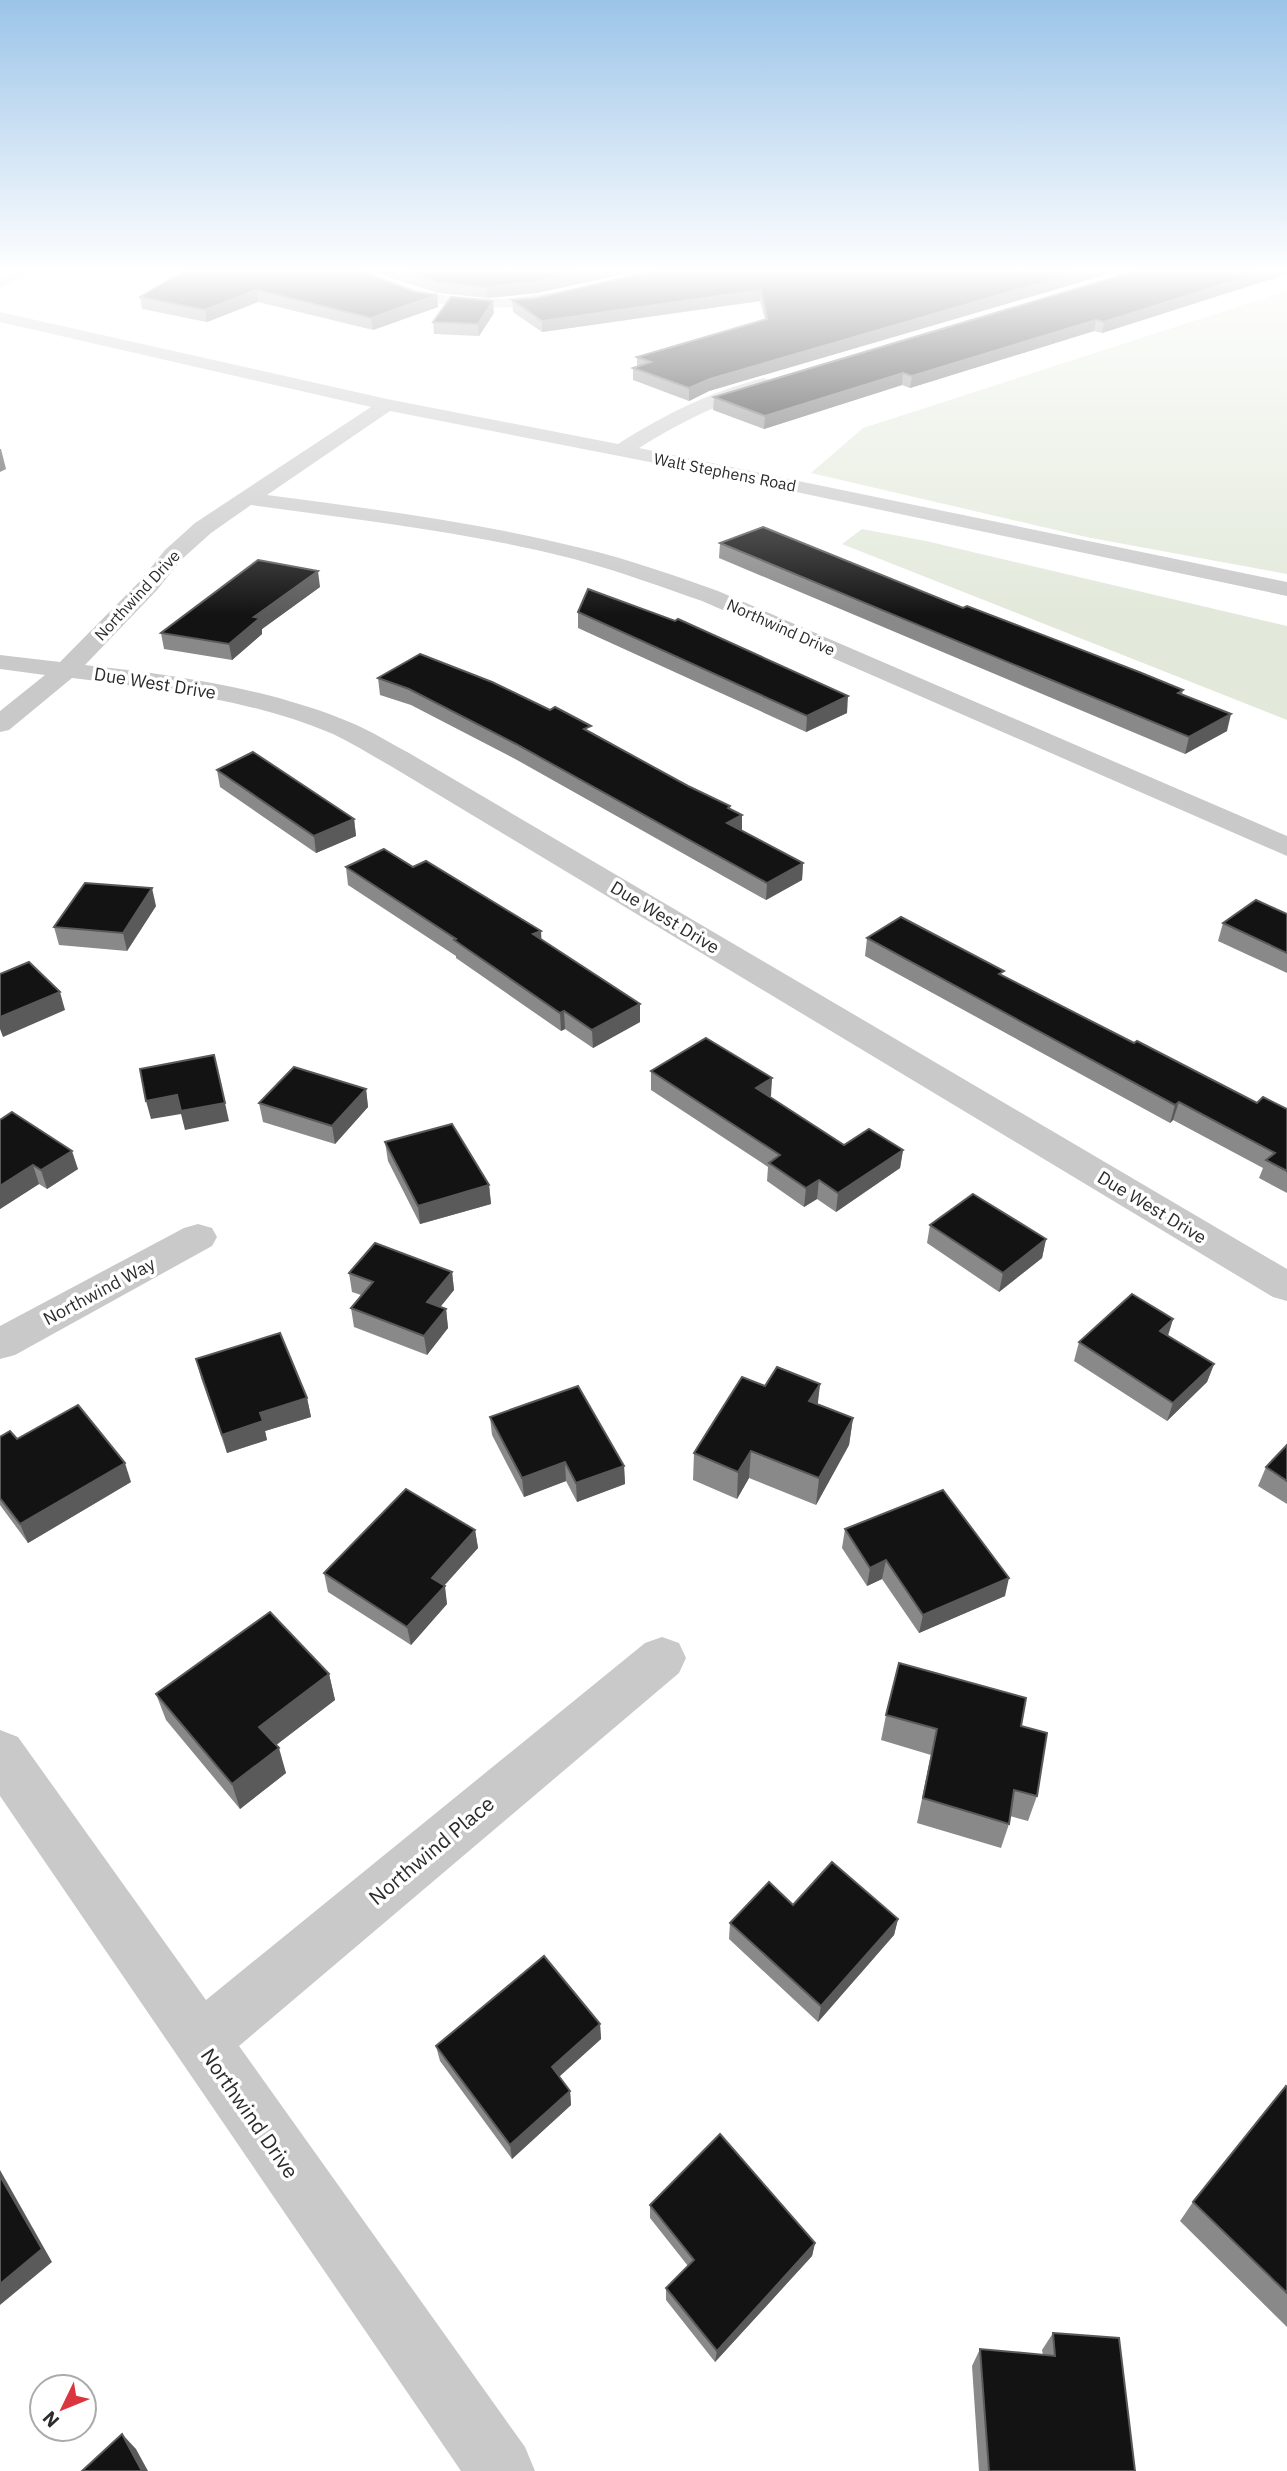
<svg xmlns="http://www.w3.org/2000/svg" width="1287" height="2471" font-family="'IBM Plex Sans',sans-serif">
<style>
.green{fill:#e2e9da}
.lines{fill:none;stroke-linecap:round;stroke-linejoin:round}
.minor{fill:#c9c9c9;fill-rule:evenodd}
.wall{fill:#898989}
.shaded-wall{fill:#5a5a5a}
.building{fill:#131313;stroke:#5a5a5a;stroke-width:2}
.labels{text-anchor:middle;dominant-baseline:central;stroke-width:7;stroke-linejoin:round;paint-order:stroke}
.far-street-label{font-size:16px;fill:#2c2c2c;stroke:#fff}
.street-label{font-size:18px;fill:#2c2c2c;stroke:#fff}
.near-street-label{font-size:21px;fill:#2c2c2c;stroke:#fff}
</style>
<rect width="100%" height="100%" fill="#fff"/>
<g class="green">
<path d="M1287,291V574L1086,537L811,473L863,428Z"/>
<path d="M862,529L926,541L1287,626V720L842,544Z"/>
</g>
<g class="lines">
<g class="minor">
<path d="M20,269H42L0,288V277Z"/>
<path d="M335,269H357L403,286L450,297L504,299L562,291L570,296L562,301C497,313 437,309 375,287C362,283 345,278 335,269Z"/>
<path d="M0,312L387,399L618,444C664,415 711,391 764,378L773,383L770,387C723,402 681,421 639,448L1287,582V596L716,475L390,411L267,495C372,509 478,522 581,548C628,559 673,575 718,591L1287,836V856L702,601C659,586 618,571 574,559C469,532 359,520 251,505L211,533L181,560L157,590L85,665C175,675 268,688 352,723C371,731 390,743 409,753L1287,1269V1301L1273,1297L389,765C371,755 352,743 333,734C250,699 160,689 72,678L9,730L0,732V711L45,675L0,669V655L60,662L141,580L165,550L195,523L371,407L0,322Z"/>
<path d="M198,1224L212,1228L217,1237L212,1246L15,1355L0,1359V1326L184,1228Z"/>
<path d="M662,1637L679,1643L686,1658L679,1673L239,2046L525,2447L535,2471H461L0,1796V1730L18,1737L206,2000L645,1643Z"/>
</g>
</g>
<g class="wall">
<path d="M188,269H658L637,271L537,293L487,298L438,293L370,271L357,270L415,292L437,295L438,307L373,330L258,302L207,322L142,309L140,297Z"/>
<path d="M661,269H1125L709,391L689,401L633,380V368L637,367V357L765,320L760,301L542,332L513,312L512,300L537,298Z"/>
<path d="M1287,269V274L1102,333L1094,331L910,388L902,385L764,429L713,410L714,397Z"/>
<path d="M494,313L479,336L434,334L433,322Z"/>
<path d="M720,543L963,608L1183,690L1182,695L1227,731L1185,754L719,558Z"/>
<path d="M320,587L262,629V634L232,660L164,649L161,633Z"/>
<path d="M578,612L847,713L806,732L578,628Z"/>
<path d="M378,678L591,732L730,809L742,831L803,863L802,880L766,900L517,760L411,705L380,695Z"/>
<path d="M217,770L354,819L356,836L316,853L220,787Z"/>
<path d="M346,867L541,940L640,1022L593,1048L565,1029L561,1031L456,958V956L348,885Z"/>
<path d="M156,906L127,951L59,945L54,927Z"/>
<path d="M1287,914V973L1218,941L1223,923Z"/>
<path d="M867,938L1003,976L1134,1043L1257,1103L1287,1109V1193L1259,1178L1263,1168L1173,1120L1170,1123L865,956Z"/>
<path d="M651,1071L772,1078L770,1097L844,1145L903,1150L900,1168L836,1212L817,1199L804,1207L767,1181L768,1167L651,1090Z"/>
<path d="M366,1089L368,1107L335,1144L263,1122L259,1103Z"/>
<path d="M0,1120L78,1169L47,1189L39,1184L0,1209Z"/>
<path d="M385,1142L489,1185L491,1204L420,1224L388,1161Z"/>
<path d="M930,1225L1046,1239L1042,1258L999,1292L927,1243Z"/>
<path d="M452,1272L454,1290L440,1307L446,1309L448,1328L427,1355L354,1327L351,1308L361,1295L352,1292L349,1273Z"/>
<path d="M1173,1319L1168,1336L1214,1364L1207,1382L1167,1421L1074,1361L1079,1342Z"/>
<path d="M196,1359L307,1398L311,1417L265,1431L267,1440L227,1453L201,1378Z"/>
<path d="M820,1384L817,1405L853,1418L849,1445L816,1505L749,1478L737,1499L693,1480L694,1453Z"/>
<path d="M490,1417L624,1466L625,1484L577,1502L566,1481L524,1497L492,1435Z"/>
<path d="M0,1437L17,1439L131,1482L28,1543L0,1505Z"/>
<path d="M1287,1445V1504L1258,1486L1266,1467Z"/>
<path d="M845,1529L1005,1596L919,1633L882,1579L867,1586L842,1548Z"/>
<path d="M475,1530L478,1548L444,1585L447,1604L411,1645L328,1592L324,1573Z"/>
<path d="M329,1674L335,1700L276,1745L286,1773L240,1809L166,1720L156,1694Z"/>
<path d="M886,1715L1021,1726L1037,1796L1028,1821L1010,1816L1009,1824L1001,1848L917,1823L931,1755L881,1740Z"/>
<path d="M898,1919L894,1935L818,2022L729,1939L730,1923Z"/>
<path d="M600,2024L601,2039L559,2077L570,2091L571,2105L512,2159L440,2061L436,2046Z"/>
<path d="M1287,2087V2327L1180,2221L1193,2202Z"/>
<path d="M650,2205L815,2243L812,2256L715,2362L666,2300V2288L688,2266L650,2218Z"/>
<path d="M1053,2333L1135,2471H979L972,2366L980,2349L1043,2355L1042,2350Z"/>
</g>
<g class="shaded-wall">
<path d="M596,269H658L637,271L537,293L487,298L486,287Z"/>
<path d="M1089,269H1125L709,391L689,401V388L710,379Z"/>
<path d="M1271,269H1287V274L1102,333L1104,322Z"/>
<path d="M257,290L258,302L207,322L205,310Z"/>
<path d="M761,290L760,301L542,332V321Z"/>
<path d="M437,295L438,307L373,330L371,318Z"/>
<path d="M493,301L494,313L479,336L478,324Z"/>
<path d="M1096,320L1094,331L910,388L912,376Z"/>
<path d="M903,373L902,385L764,429L765,416Z"/>
<path d="M0,449H1L6,469L0,472Z"/>
<path d="M318,571L320,587L262,629V634L232,660L229,644L254,617Z"/>
<path d="M848,696L847,713L806,732L807,716Z"/>
<path d="M1231,714L1227,731L1185,754L1189,737Z"/>
<path d="M730,806V822L742,815V832L726,840L728,808Z"/>
<path d="M354,819L356,836L316,853L314,836Z"/>
<path d="M803,863L802,880L766,900L767,883Z"/>
<path d="M152,888L156,906L127,951L123,933Z"/>
<path d="M541,931L542,949L533,934Z"/>
<path d="M60,992L65,1010L3,1037L0,1029V1017Z"/>
<path d="M640,1004V1022L593,1048L592,1030Z"/>
<path d="M564,1011L565,1029L561,1031L560,1013Z"/>
<path d="M772,1078L771,1096L755,1106L756,1088Z"/>
<path d="M366,1089L368,1107L335,1144L332,1126Z"/>
<path d="M177,1095L225,1103L229,1121L185,1130L181,1114L151,1119L146,1101Z"/>
<path d="M1179,1102L1173,1120L1170,1123L1175,1105Z"/>
<path d="M903,1150L900,1168L836,1212L838,1193Z"/>
<path d="M72,1151L78,1169L47,1189L41,1170Z"/>
<path d="M33,1165L39,1184L0,1209V1186Z"/>
<path d="M819,1180L817,1199L804,1207L806,1188Z"/>
<path d="M489,1185L491,1204L420,1224L418,1206Z"/>
<path d="M1046,1239L1042,1258L999,1292L1003,1273Z"/>
<path d="M452,1272L454,1290L429,1321L427,1302Z"/>
<path d="M446,1309L448,1328L427,1355L424,1336Z"/>
<path d="M1173,1319L1167,1338L1160,1331Z"/>
<path d="M1214,1364L1207,1382L1167,1421L1173,1403Z"/>
<path d="M820,1384L817,1411L809,1401Z"/>
<path d="M307,1398L311,1417L265,1431L267,1440L227,1453L222,1435L260,1413Z"/>
<path d="M853,1418L849,1445L816,1505L819,1478Z"/>
<path d="M751,1451L749,1478L737,1499L738,1472Z"/>
<path d="M565,1462L566,1481L524,1497L522,1478Z"/>
<path d="M125,1463L131,1482L28,1543L20,1524Z"/>
<path d="M624,1466L625,1484L577,1502L576,1483Z"/>
<path d="M475,1530L478,1548L435,1596L432,1578Z"/>
<path d="M886,1560L882,1579L867,1586L870,1568Z"/>
<path d="M1009,1578L1005,1596L919,1633L923,1615Z"/>
<path d="M445,1586L447,1604L411,1645L407,1627Z"/>
<path d="M329,1674L335,1700L267,1752L259,1727Z"/>
<path d="M279,1748L286,1773L240,1809L232,1784Z"/>
<path d="M898,1919L894,1935L818,2022L821,2006Z"/>
<path d="M600,2024L601,2039L553,2082L552,2067Z"/>
<path d="M570,2091L571,2105L512,2159L510,2145Z"/>
<path d="M0,2170L52,2262L0,2305Z"/>
<path d="M815,2243L812,2256L715,2362L717,2351Z"/>
<path d="M122,2434L136,2449L148,2471H142Z"/>
</g>
<g class="building">
<path d="M188,269H356L415,292L437,295L371,318L257,290L205,310L140,297Z"/>
<path d="M397,269H596L536,282L486,287L437,282Z"/>
<path d="M661,269H1089L710,379L689,388L633,368L651,362L637,357L767,319L761,290L542,321L512,300L537,298Z"/>
<path d="M1142,269H1271L1104,322L1096,320L912,376L903,373L765,416L714,397Z"/>
<path d="M451,297L493,301L478,324L433,322Z"/>
<path d="M763,527L963,608L967,606L1139,672L1183,690L1178,693L1231,714L1189,737L720,543Z"/>
<path d="M258,560L318,571L254,617L260,618L229,644L161,633Z"/>
<path d="M588,589L675,621L678,619L848,696L807,716L578,612Z"/>
<path d="M420,654L492,682L550,710L555,707L591,726L584,729L688,786L730,806L728,808L742,815L727,823L803,863L767,883L516,744L409,689L378,678Z"/>
<path d="M253,752L354,819L314,836L217,770Z"/>
<path d="M384,849L413,867L426,861L541,931L533,934L640,1004L592,1030L564,1011L560,1013L454,940L456,939L346,867Z"/>
<path d="M85,883L152,888L123,933L54,927Z"/>
<path d="M1256,900L1287,914V953L1223,923Z"/>
<path d="M901,917L1004,971L999,974L1134,1043L1137,1041L1257,1103L1263,1097L1287,1109V1171L1266,1160L1275,1153L1179,1102L1175,1105L867,938Z"/>
<path d="M29,962L60,992L0,1017V974Z"/>
<path d="M706,1038L772,1078L756,1088L844,1145L869,1129L903,1150L838,1193L819,1180L806,1188L769,1163L780,1155L651,1071Z"/>
<path d="M214,1055L225,1103L181,1111L177,1095L146,1101L140,1069Z"/>
<path d="M294,1067L366,1089L332,1126L259,1103Z"/>
<path d="M12,1112L72,1151L41,1170L33,1165L0,1186V1120Z"/>
<path d="M452,1124L489,1185L418,1206L385,1142Z"/>
<path d="M973,1194L1046,1239L1003,1273L930,1225Z"/>
<path d="M375,1243L452,1272L427,1302L446,1309L424,1336L351,1308L373,1282L349,1273Z"/>
<path d="M1132,1294L1173,1319L1160,1331L1214,1364L1173,1403L1079,1342Z"/>
<path d="M280,1333L307,1398L260,1413L263,1421L222,1435L196,1359Z"/>
<path d="M777,1367L820,1384L809,1401L853,1418L819,1478L751,1451L738,1472L694,1453L742,1377L765,1386Z"/>
<path d="M578,1386L624,1466L576,1483L565,1462L522,1478L490,1417Z"/>
<path d="M78,1405L125,1463L20,1524L0,1498V1437L10,1431L17,1439Z"/>
<path d="M1287,1445V1481L1266,1467Z"/>
<path d="M406,1489L475,1530L432,1578L445,1586L407,1627L324,1573Z"/>
<path d="M943,1490L1009,1578L923,1615L886,1560L870,1568L845,1529Z"/>
<path d="M270,1612L329,1674L259,1727L279,1748L232,1784L156,1694Z"/>
<path d="M899,1663L1026,1698L1021,1726L1047,1733L1037,1796L1014,1790L1009,1824L923,1798L937,1729L886,1715Z"/>
<path d="M832,1862L898,1919L821,2006L730,1923L769,1882L793,1905Z"/>
<path d="M544,1956L600,2024L552,2067L570,2091L510,2145L436,2046Z"/>
<path d="M1286,2086L1287,2087V2293L1193,2202Z"/>
<path d="M720,2134L815,2243L717,2351L666,2288L694,2260L650,2205Z"/>
<path d="M0,2176L42,2249L0,2284Z"/>
<path d="M1053,2333L1119,2338L1135,2471H989L980,2349L1055,2356Z"/>
<path d="M122,2434L142,2471H82Z"/>
</g>
<linearGradient id="sky" x2="0" y2="1"><stop stop-color="#9bc4e8"/><stop offset="0.44" stop-color="#fff"/><stop offset="1" stop-color="#fff" stop-opacity="0"/></linearGradient>
<rect width="1287" height="615" fill="url(#sky)"/>
<g class="labels">
<g class="far-street-label">
<text transform="translate(725 472) rotate(11)">Walt Stephens Road</text>
<text transform="translate(137 595) rotate(-47)">Northwind Drive</text>
<text transform="translate(781 627) rotate(24)">Northwind Drive</text>
</g>
<g class="street-label">
<text transform="translate(155 683) rotate(9)">Due West Drive</text>
<text transform="translate(665 917) rotate(31)">Due West Drive</text>
<text transform="translate(1152 1207) rotate(31)">Due West Drive</text>
<text transform="translate(99 1291) rotate(-28)">Northwind Way</text>
</g>
<g class="near-street-label">
<text transform="translate(431 1850) rotate(-40)">Northwind Place</text>
<text transform="translate(250 2113) rotate(55)">Northwind Drive</text>
</g>
</g>
<g transform="translate(63 2408) rotate(227)"><circle r="33" fill="#ffffff" stroke="#ababab" stroke-width="2"/>
<path d="M0-5L12 26L0 18L-12 26Z" fill="#db363f"/>
<text y="-10" font-size="19" font-weight="bold" text-anchor="middle" fill="#2c2c2c">N</text>
</g>
</svg>
